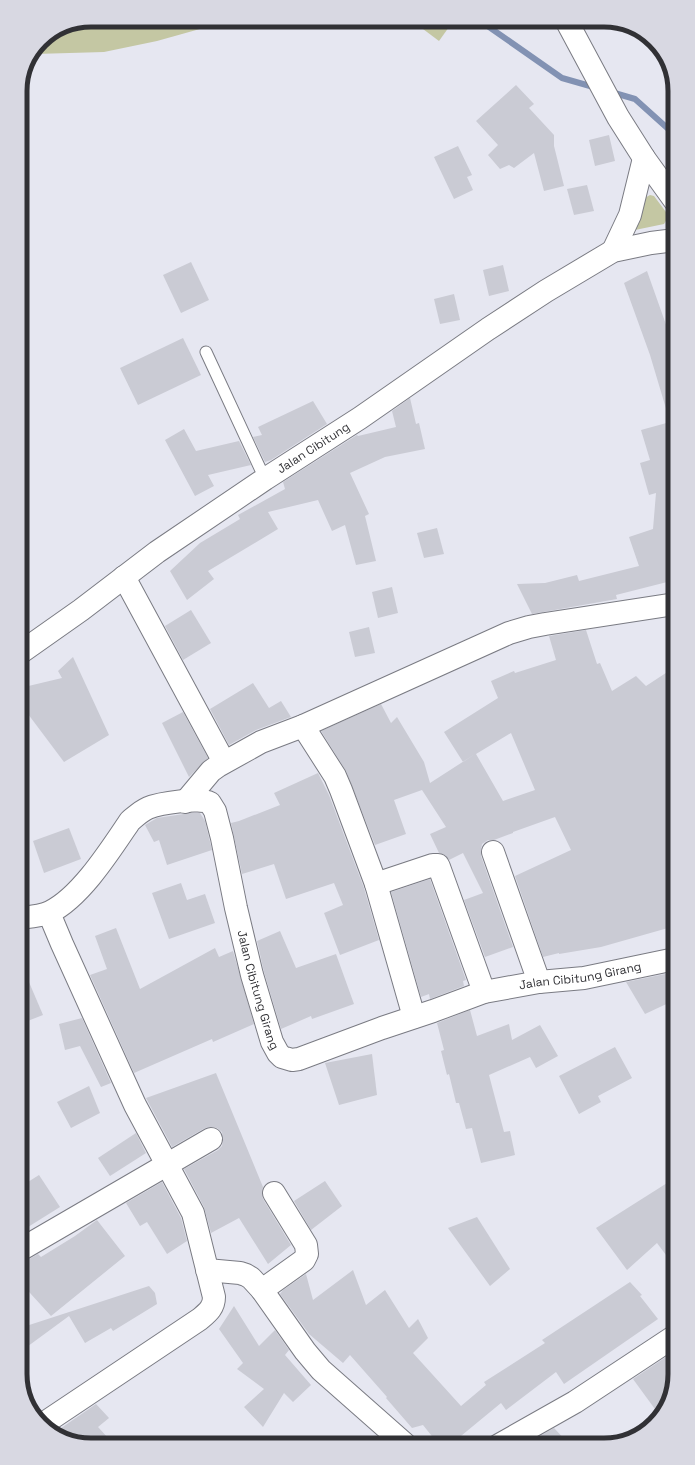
<svg xmlns="http://www.w3.org/2000/svg" width="695" height="1465" font-family="'Space Grotesk',sans-serif">
<style>
.green{fill:#c4c7a3}
.lines{fill:none;stroke-linecap:round;stroke-linejoin:round}
.stream{stroke:#8292b3;stroke-width:6}
.building{fill:#cacbd4;fill-rule:evenodd}
.service-casing{stroke:#7a7b83;stroke-width:13}
.minor-casing{stroke:#7a7b83;stroke-width:24}
.service{stroke:#fff;stroke-width:11}
.minor{stroke:#fff;stroke-width:22}
.labels{text-anchor:middle;dominant-baseline:central;stroke-width:3;stroke-linejoin:round;paint-order:stroke}
.street-label{font-size:12px;fill:#313135;stroke:#e6e7f1}
.rim{fill:none;stroke:#313135;stroke-width:5}
</style>
<rect width="100%" height="100%" fill="#e6e7f1"/>
<g class="green">
<path d="M91,20H223L207,27L157,41L104,52L35,54L41,41L64,25Z"/>
<path d="M411,20H454L439,41Z"/>
<path d="M650,195L654,196L669,216L664,224L635,230L643,199Z"/>
</g>
<g class="lines">
<g class="stream">
<path d="M479,20L562,78L597,88"/>
<path d="M611,92L635,99L675,135"/>
</g>
</g>
<g class="building">
<path d="M516,85L534,104L529,108L554,135V146L564,186L544,191L534,153L514,168L509,165L500,169L488,155L498,145L476,121Z"/>
<path d="M609,135L615,161L595,166L589,140Z"/>
<path d="M458,146L472,175L467,177L473,190L454,199L434,157Z"/>
<path d="M587,185L594,211L574,215L567,189Z"/>
<path d="M191,262L209,300L181,313L163,275Z"/>
<path d="M503,265L509,291L489,296L483,270Z"/>
<path d="M647,271L675,350V580L616,595L617,599L532,614L517,584L545,583L577,575L579,581L639,566L629,537L653,529L656,493L649,495L640,463L650,460L641,430L670,422L650,355L624,283Z"/>
<path d="M454,294L460,320L440,324L434,299Z"/>
<path d="M183,338L201,375L138,405L120,368Z"/>
<path d="M410,398L416,424L419,423L425,449L385,457L350,473L369,514L365,516L376,561L356,565L345,525L332,531L318,500L268,512L278,529L208,571L214,579L187,600L170,571L200,543L240,519L238,515L285,489L283,482L357,435L358,436L396,427L392,411Z"/>
<path d="M313,401L327,424L271,460L265,462L253,437L262,435L258,427Z"/>
<path d="M184,429L196,451L239,441L251,465L208,475L214,486L195,496L165,440Z"/>
<path d="M437,528L444,554L424,558L417,533Z"/>
<path d="M392,587L398,613L378,618L372,592Z"/>
<path d="M191,610L211,643L183,660L165,626Z"/>
<path d="M369,627L375,653L355,657L349,632Z"/>
<path d="M586,630L597,664L600,663L612,691L636,676L646,686L675,667V926L601,947L559,954V953L543,957L515,876L571,850L555,817L513,832V833L494,840H488L482,844L481,850V856L513,947L485,957L464,900L483,893L463,853L449,860L445,855L439,853L430,834L446,827L422,790L394,800L406,834L375,845L346,771L321,731L381,704L391,723L397,717L424,762L430,783L475,754L463,762L444,732L498,698L491,681L514,671L515,673L556,660L549,636ZM511,733L535,790L503,801L476,754Z"/>
<path d="M73,657L109,735L64,762L28,714L20,716V688L62,678L58,671Z"/>
<path d="M253,683L269,708L281,701L291,717L256,730L229,745L210,709Z"/>
<path d="M183,712L208,758L189,777L162,723Z"/>
<path d="M318,773L329,795L364,888L379,940L340,955L324,913L343,905L334,883L286,899L274,864L242,874L231,823L239,821L280,805L274,793Z"/>
<path d="M190,813H200L205,821L212,850L167,865L159,840L154,842L145,825L157,818Z"/>
<path d="M69,828L81,859L44,873L33,841Z"/>
<path d="M430,879L466,980L463,981L464,986L430,999L429,994L421,997L391,892Z"/>
<path d="M181,883L187,900L205,894L215,923L169,939L152,893Z"/>
<path d="M116,928L140,989L215,948L219,957L233,951L254,1024L213,1042L212,1039L134,1073L90,975L107,969L95,936Z"/>
<path d="M280,931L296,968L336,954L354,1004L312,1019L311,1016L281,1029L264,972L257,941Z"/>
<path d="M20,961L43,1015L20,1024Z"/>
<path d="M675,972V1000L645,1014L626,982Z"/>
<path d="M470,1010L477,1036L509,1024L512,1040L540,1025L558,1056L536,1068L530,1057L489,1075L504,1132L510,1131L515,1155L481,1163L472,1128L466,1129L459,1103H456L449,1074L447,1075L441,1051L444,1050L437,1023Z"/>
<path d="M82,1018L111,1083L101,1087L80,1046L65,1050L59,1024Z"/>
<path d="M615,1047L632,1078L598,1096L601,1102L579,1114L559,1076Z"/>
<path d="M372,1054L377,1095L339,1105L325,1063Z"/>
<path d="M216,1073L263,1187L262,1193L263,1199L291,1245L268,1264L239,1218L211,1233L204,1207L184,1169L218,1150L222,1146L223,1139L222,1132L217,1128L211,1127L205,1128L172,1147L146,1098Z"/>
<path d="M89,1086L100,1113L71,1128L57,1102Z"/>
<path d="M136,1133L146,1153L110,1176L98,1158Z"/>
<path d="M39,1175L60,1207L20,1232V1187Z"/>
<path d="M675,1178V1267L657,1243L627,1270L596,1228Z"/>
<path d="M325,1181L342,1206L311,1230L294,1201Z"/>
<path d="M162,1182L181,1218L187,1241L167,1254L147,1222L140,1226L126,1203Z"/>
<path d="M477,1217L510,1269L490,1286L448,1228Z"/>
<path d="M97,1220L125,1256L51,1316L20,1282V1262L26,1261L38,1254L41,1257L75,1236Z"/>
<path d="M353,1270L366,1305L385,1290L409,1328L418,1319L428,1338L413,1353L461,1406L486,1385L484,1382L545,1343L542,1340L630,1282L642,1295L640,1296L658,1319L564,1384L556,1372L506,1410L501,1403L450,1445H439L423,1425L412,1428L386,1398L387,1397L350,1355L343,1363L309,1334L280,1294L283,1290L306,1274L313,1300Z"/>
<path d="M149,1286L155,1293L157,1304L113,1331L111,1328L85,1343L69,1316L20,1352V1328Z"/>
<path d="M234,1306L259,1346L275,1330L289,1350L285,1355L311,1385L293,1402L284,1393L263,1427L244,1407L264,1389L237,1369L243,1363L219,1329Z"/>
<path d="M675,1351V1374L663,1414L660,1416L633,1379Z"/>
<path d="M96,1404L109,1418L98,1427L108,1438L95,1445H87L54,1433Z"/>
<path d="M554,1428L570,1445H524Z"/>
</g>
<g class="lines">
<defs>
<path id="service" d="M206,352L265,479"/>
<g id="minor">
<path d="M566,20L618,117L644,158L675,201"/>
<path d="M613,251L630,215L644,158"/>
<path d="M124,577L224,762"/>
<path id="s1" d="M20,653L81,610L157,552L265,479L360,418L488,329L546,291L613,251L651,243L675,240"/>
<path d="M303,726L335,776L341,790L376,884L414,1017"/>
<path d="M185,802L211,771L218,766L261,742L303,726L509,633L529,627L545,624L675,604"/>
<path d="M493,852L539,982"/>
<path d="M376,884L433,865H438L439,867L484,992"/>
<path id="s2" d="M20,918C29,917 42,916 50,912C81,897 111,849 130,821C136,816 141,811 148,808C160,803 200,797 210,803L215,811L222,838L236,908L252,975L272,1042L278,1053L282,1057L292,1060L299,1059L382,1028L433,1011L484,992L539,982L584,978L675,959"/>
<path d="M20,1250L211,1139"/>
<path d="M207,1270L240,1273L246,1275L251,1278L262,1290L305,1351L321,1370L406,1445"/>
<path d="M262,1290L304,1260L307,1254L306,1245L274,1193"/>
<path d="M43,1424L200,1319C207,1313 214,1308 214,1297L193,1213L135,1105L62,944L49,913"/>
<path d="M499,1445L575,1402L675,1336"/>
</g>
</defs>
<use href="#service" class="service-casing"/>
<use href="#minor" class="minor-casing"/>
<use href="#service" class="service"/>
<use href="#minor" class="minor"/>
</g>
<g class="labels">
<g class="street-label">
<text stroke="none"><textPath href="#s1" startOffset="358">Jalan Cibitung</textPath></text>
<text stroke="none"><textPath href="#s2" startOffset="816">Jalan Cibitung Girang</textPath></text>
<text stroke="none"><textPath href="#s2" startOffset="432">Jalan Cibitung Girang</textPath></text>
</g>
</g>
<path d="M0 0H695V1465H0ZM91 27H604A64 64 0 0 1 668 91V1374A64 64 0 0 1 604 1438H91A64 64 0 0 1 27 1374V91A64 64 0 0 1 91 27Z" fill="#d8d8e2" fill-rule="evenodd"/>
<path class="rim" d="M91 27H604A64 64 0 0 1 668 91V1374A64 64 0 0 1 604 1438H91A64 64 0 0 1 27 1374V91A64 64 0 0 1 91 27Z"/>
</svg>
